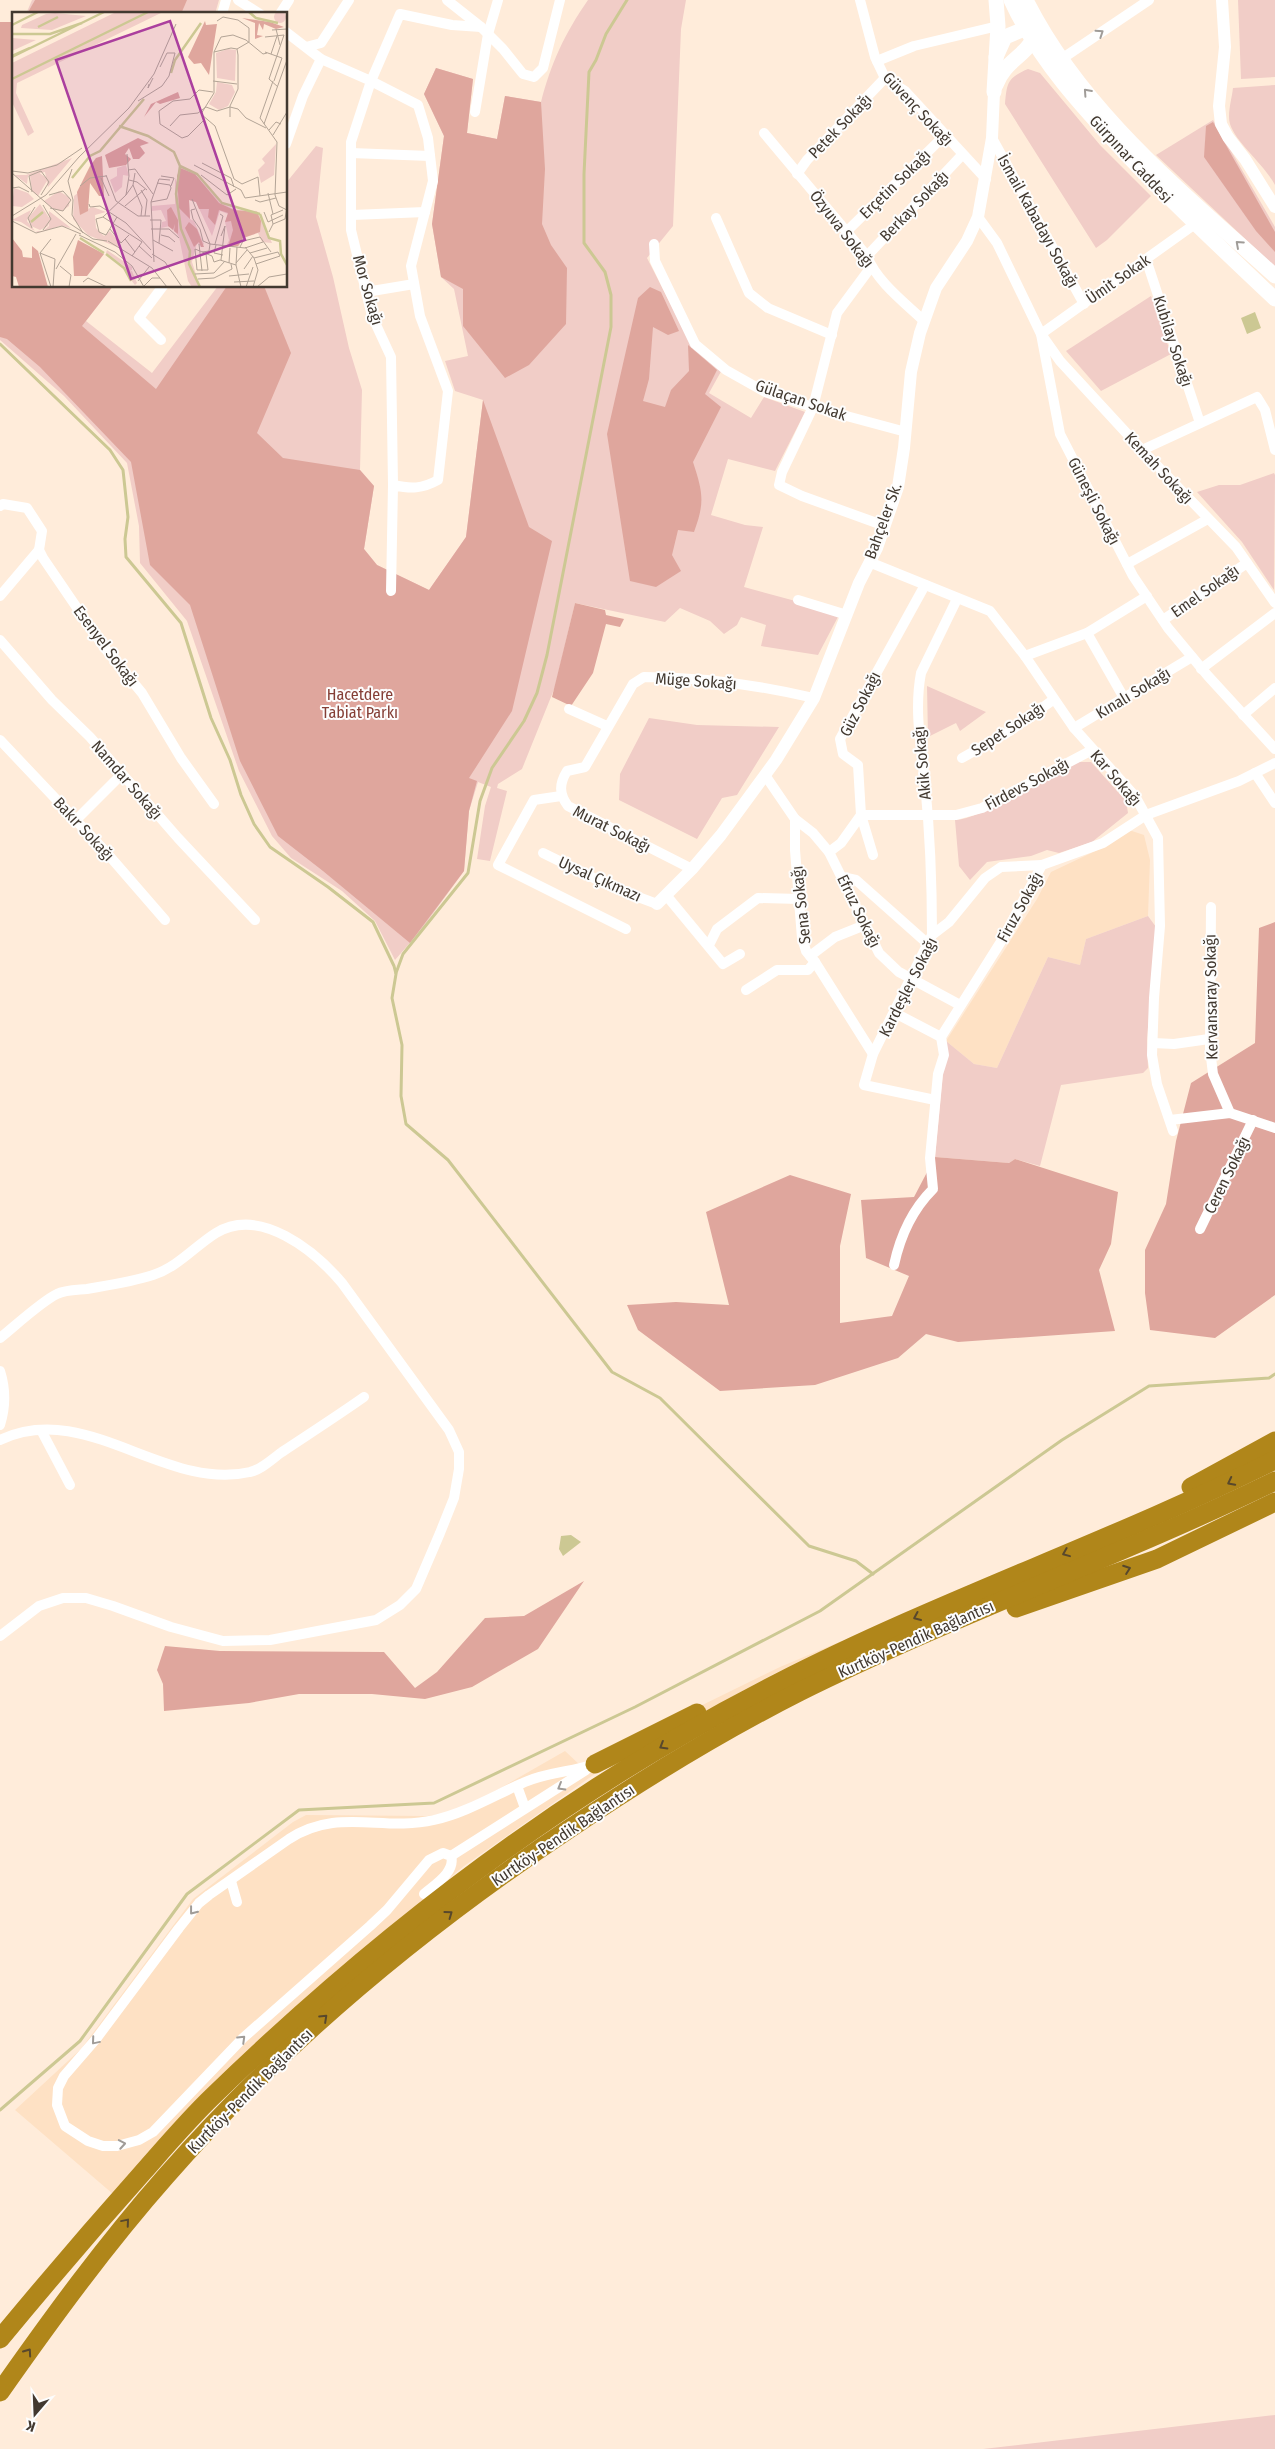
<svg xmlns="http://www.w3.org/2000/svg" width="1275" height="2449" font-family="'Fira Sans Condensed',sans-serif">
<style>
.built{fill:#fee1c4}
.green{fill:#f1cdc7}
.forest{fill:#dfa69d}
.water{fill:#ccc893}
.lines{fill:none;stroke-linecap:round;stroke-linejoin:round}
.stream{stroke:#ccc893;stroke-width:3}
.minor{stroke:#fff;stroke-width:10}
.tertiary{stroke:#fff;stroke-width:12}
.secondary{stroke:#fff;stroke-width:15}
.motorway{stroke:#b0861a;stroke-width:19}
.oneway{stroke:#a09c98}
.oneway2{stroke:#58482c}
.labels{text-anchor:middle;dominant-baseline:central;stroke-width:4;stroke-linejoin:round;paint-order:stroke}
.street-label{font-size:16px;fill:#423930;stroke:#fdfdfd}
.park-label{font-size:16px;fill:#853e35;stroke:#fdfdfd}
.inset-river{fill:none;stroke:#ccc893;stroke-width:2.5}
.inset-road{fill:none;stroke:#b3a496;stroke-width:1}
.view{fill:#ab3f9e;fill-opacity:0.15;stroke:#ab3f9e;stroke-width:2.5}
.inset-edge{fill:none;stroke:#423930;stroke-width:2.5}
</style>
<rect width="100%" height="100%" fill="#ffecda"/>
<g class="built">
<path d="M1129,830L1144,835L1150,860L1148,916L1086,939L1080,965L1048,957L997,1068L974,1064L946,1041L1037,899L1051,872L1106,846Z"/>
<path d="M844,1640L770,1676L609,1764L464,1866L337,1972L113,2194L15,2110L81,2049L193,1899L293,1822L306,1815L427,1816L449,1813L476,1802L565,1751L580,1765L780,1667Z"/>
</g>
<g class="green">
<path d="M32,0H219L215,14H26Z"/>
<path d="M588,0H686L681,29L673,226L647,258L691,344L723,368L709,393L751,418L764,397L805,412L775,471L728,459L711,515L745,525L763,527L744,587L840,613L818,655L761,646L766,625L741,617L737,625L724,634L710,621L680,608L665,622L575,603L555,687L522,769L498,784L497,788L507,791L490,861L477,859L485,806L491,787L478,782L469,811L464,871L421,930L395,960L375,921L342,891L291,858L272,836L239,771L187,621L140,563L139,526L127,463L64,396L0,340V22H14V286H113L86,321L152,373L218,286H286V183L316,146L323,148L316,217L333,277L349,348L362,390L360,470L374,486L364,549L377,565L429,590L466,537L483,400L455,391L445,361L468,356L454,289L441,277L432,224L444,136L424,94L436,68L473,79L467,133L497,139L505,96L541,102C551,63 565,33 588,0Z"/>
<path d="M1238,0H1275V77L1241,79Z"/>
<path d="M1028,69L1040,73L1100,145L1151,196L1107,240L1096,248L1005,104C1007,83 1007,78 1028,69Z"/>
<path d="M1275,85V185C1264,164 1236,143 1230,124C1227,114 1232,98 1233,88Z"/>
<path d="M1213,120L1275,227V267L1156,155Z"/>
<path d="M1151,296L1171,354L1101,391L1066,351Z"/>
<path d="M1274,473L1275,475L1274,590L1242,542L1197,492L1219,485H1240Z"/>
<path d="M927,686L986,712L960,731L956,723L928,737Z"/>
<path d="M649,718L697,725L779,727L737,795L722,798L697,839L619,800L620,774Z"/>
<path d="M1078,762H1091L1126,801L1128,813L1092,842L1059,853L1047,850L1031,856L987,862L970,880L959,866L955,820C979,820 1052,776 1078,762Z"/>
<path d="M1148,916L1156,927L1147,1040L1148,1068L1143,1073L1061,1085L1040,1166L1015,1159L1009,1163L935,1157L946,1041L974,1064L997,1068L1048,957L1080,965L1086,939Z"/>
<path d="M1275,2415V2449H983Z"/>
</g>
<g class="forest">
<path d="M35,0H187L181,14H27Z"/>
<path d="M0,22H14V286H113L82,326L156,389L227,286H264L291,353L257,433L283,458L360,470L374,486L364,549L377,565L429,590L466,537L483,400L529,527L552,541L512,711L469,778L477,781L469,811L464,871L410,943L323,871L278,836L240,761L190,605L150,565L131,462L40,367L7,339L0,337Z"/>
<path d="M436,68L473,79L467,133L497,139L505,96L541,102L545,169L542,224L551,245L567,268L566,324L529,365L505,378L463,326V289L441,277L432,224L444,136L424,94Z"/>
<path d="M1213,122L1275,232V252L1256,231L1204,157L1206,126Z"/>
<path d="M650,287L661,292L679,331L668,335L653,327L649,379L643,401L665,407L671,390L689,371L688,345L717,370L705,394L721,407L693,462C703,493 705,502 694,532L678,530L672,555L681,571L656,587L630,581L607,434L638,298Z"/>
<path d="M575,603L605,610L606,615L624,619L620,627L606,624L593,673L571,706L552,697Z"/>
<path d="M1275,922V1295L1215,1338L1150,1330L1145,1293V1250L1166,1204L1176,1141L1191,1083L1255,1043L1259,928Z"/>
<path d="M935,1157L1009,1163L1015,1159L1118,1192L1111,1244L1099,1270L1115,1331L958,1342L926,1334L898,1358L815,1385L720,1391L638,1330L627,1305L676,1302L729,1305L706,1212L790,1175L851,1194L840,1246V1323L892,1316L909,1276L866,1258L861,1200L914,1197Z"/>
<path d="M584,1581L538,1649L472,1687L425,1699L372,1694H299L249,1703L164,1711L163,1684L157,1670L165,1646L220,1651L384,1652L415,1688L437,1672L485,1618L524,1616Z"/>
</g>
<g class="water">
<path d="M1255,312L1261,328L1247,334L1241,318Z"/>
<path d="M571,1535L581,1542L563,1556L559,1549L561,1536Z"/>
</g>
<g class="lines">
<g class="stream">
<path d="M0,344L110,450L123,470L128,517L125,539L126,557L181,623L211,718L230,760L241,795L254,824L270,847L328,887L373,922L394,966L396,974L392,998L402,1045L401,1096L406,1124L448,1160L612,1372L660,1398L809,1546L856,1561L873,1574"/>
<path d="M396,973L403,954L468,873L480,801L492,768L524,721L537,693L547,655L611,327V295L605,272L584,243V174L589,72L596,60L606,34L627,0"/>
<path d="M0,2110L80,2041L187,1894L299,1810L434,1803L635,1707L820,1611L1062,1440L1149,1386L1269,1378L1275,1374"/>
</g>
<g class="minor">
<path d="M238,0L260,14"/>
<path d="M447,0L481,27L503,49L523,74L534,77L543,68L560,0"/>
<path d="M860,0L875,57L885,78L905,91L986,179"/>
<path d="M222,14L226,0"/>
<path d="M280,14L289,0"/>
<path d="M286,32L321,59L371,81L400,14L452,25L481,27"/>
<path d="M306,47L321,43L349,0"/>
<path d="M1060,60L1149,0"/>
<path d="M877,61L914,46L998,26"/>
<path d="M475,112L488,34L498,0"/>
<path d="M764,133L867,256C877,282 904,302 924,321"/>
<path d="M992,138L1084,304"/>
<path d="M286,144L303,96L321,59"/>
<path d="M351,153L430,156"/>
<path d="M797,174L807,160L885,78"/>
<path d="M352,215L425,212"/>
<path d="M978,217L997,243L1041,334L1060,434L1133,576L1168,628L1208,676L1275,749"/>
<path d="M716,218L749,293L768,308L832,335"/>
<path d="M1195,224L1041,334L1060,361L1142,450L1236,547L1275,603"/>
<path d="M846,232L944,136"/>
<path d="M654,244L655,261L695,344L726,370L765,392L813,407L906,432"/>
<path d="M867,256L962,155"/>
<path d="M1146,259L1200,423"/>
<path d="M871,267L837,313L813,407L782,472L779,485L802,496L885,526"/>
<path d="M366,292L414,284"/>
<path d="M161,340L139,318L163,286"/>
<path d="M1142,450L1257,397L1265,410L1275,450"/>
<path d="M0,506L3,504L27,508L42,531L39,550L43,558L103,646L142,693L181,758L214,804"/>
<path d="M869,562L990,611L1025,656L1074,728L1135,796L1158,838L1160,926L1154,998L1152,1055L1157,1084L1173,1131"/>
<path d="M1127,564L1208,519"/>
<path d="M391,591L393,485L391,357L372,316L351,230V142L371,81L418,105L428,138L433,181L411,266L420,316L448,391L438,480C422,489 411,489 393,485"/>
<path d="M0,596L39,550"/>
<path d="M798,600L847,615"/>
<path d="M1163,620L1247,563"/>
<path d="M1087,633L1124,698"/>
<path d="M0,640L52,700L90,737L178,838L255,920"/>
<path d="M1025,656L1087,633L1147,596"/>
<path d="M1201,669L1275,613"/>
<path d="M569,709L607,726"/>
<path d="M1243,715L1275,688"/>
<path d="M1074,728L1192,657"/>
<path d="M0,740L106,852L165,920"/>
<path d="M962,758L1010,731L1053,700"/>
<path d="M1255,773L1275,803"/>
<path d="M765,775L795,819V850L802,938L806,951L815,962L873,1054"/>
<path d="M561,796L534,800L498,865L626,929"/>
<path d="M795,819L813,833L829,852L879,953L899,972L960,1005"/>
<path d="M76,820L122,774"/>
<path d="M829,852L841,843L861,815H956L982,808L1092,750"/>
<path d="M543,853L614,888L657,904"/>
<path d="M873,855L861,815L858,765L843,754L840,739L925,585"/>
<path d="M692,869L568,806C559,794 559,784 567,771L585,767L633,684L644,677C702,677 758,685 814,698"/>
<path d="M842,877L856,880L928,944"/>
<path d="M666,895L723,964L740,954"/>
<path d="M1211,907L1210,1049L1213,1074L1230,1113"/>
<path d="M932,935C932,884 930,833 925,783C921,746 914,710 921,673L957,599"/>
<path d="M709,945L717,929L758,898L800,899"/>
<path d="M810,956L835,937L865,925"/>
<path d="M746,990L777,970H808L815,962"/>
<path d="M895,1013L941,1037"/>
<path d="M941,1037L1002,940L1042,865L1103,843L1146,815L1239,781L1275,763"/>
<path d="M1153,1043L1174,1044L1209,1039"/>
<path d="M935,1100L864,1085L873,1054L932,935L949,922L985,878L1001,867L1042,865"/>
<path d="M1170,1120L1230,1113L1275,1128"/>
<path d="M1200,1229L1253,1120"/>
<path d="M894,1265C900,1237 912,1210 933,1189L930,1158L938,1074L944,1055L941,1037"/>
<path d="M0,1338C15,1326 42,1301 57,1294C65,1290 78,1290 87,1289C110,1285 131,1282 153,1275C178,1267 195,1246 216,1233C260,1206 315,1251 342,1283L449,1430L459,1452V1469L454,1498L440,1533L416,1589L400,1605L376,1620L270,1640L223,1641L171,1627L113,1606L86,1598H63L39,1606L0,1636"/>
<path d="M0,1371C6,1390 6,1406 0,1425"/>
<path d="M41,1430L70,1485"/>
<path d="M0,1440C85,1399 165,1492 250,1472C261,1470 272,1459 282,1452C309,1434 337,1416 364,1397"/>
<path d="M517,1786L525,1808"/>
<path d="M451,1856L586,1770"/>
<path d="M231,1881L237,1902"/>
<path d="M424,1894C434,1885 456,1872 451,1856L443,1853L429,1860L387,1910L370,1926L243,2038L153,2132L139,2140L117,2146H103L88,2141L65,2126L57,2105L58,2088L64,2076L96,2039L179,1928L199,1903L209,1895L289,1839C338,1807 382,1832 434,1820C466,1813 495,1795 525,1782C548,1772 572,1772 595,1764"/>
</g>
<g class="tertiary">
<path d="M1222,0L1225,47L1219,106L1221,124L1228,137L1245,159L1275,207"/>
<path d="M657,904L692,869L721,835L776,760L814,698L859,583L877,548L898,487L904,448L911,372L920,333L936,288L967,241L978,217L992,138L994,92"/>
</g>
<g class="secondary">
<path d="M1011,0C1039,61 1083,108 1128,156C1176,206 1225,252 1275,299"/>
<path d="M1026,0C1082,112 1184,193 1275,276"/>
<path d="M996,57L1005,37L1024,29L1033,32"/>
<path d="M996,85C1005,60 1026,57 1035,35"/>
<path d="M994,92L998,26L996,0"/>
</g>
<g class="motorway">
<path d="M1191,1487L1275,1441"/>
<path d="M1016,1608L1157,1559L1275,1502"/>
<path d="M595,1764L697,1713"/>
<path d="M0,2339C47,2282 95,2226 144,2171C166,2146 189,2119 213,2096C381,1933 569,1789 778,1683C940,1600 1113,1541 1275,1460"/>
<path d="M0,2392C52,2318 106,2244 166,2176C284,2041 423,1926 572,1827C645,1778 720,1732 799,1692C954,1615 1119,1557 1275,1481"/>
</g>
</g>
<defs><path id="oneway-chevron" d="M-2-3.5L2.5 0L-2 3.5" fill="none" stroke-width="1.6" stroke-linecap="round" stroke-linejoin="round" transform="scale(1.25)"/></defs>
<g class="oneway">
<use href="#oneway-chevron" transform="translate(1100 33) rotate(-34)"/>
<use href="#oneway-chevron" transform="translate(1087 92) rotate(-132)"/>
<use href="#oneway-chevron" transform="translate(1239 244) rotate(-138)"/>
<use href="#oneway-chevron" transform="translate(561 1787) rotate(150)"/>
<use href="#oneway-chevron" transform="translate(193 1911) rotate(128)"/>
<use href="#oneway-chevron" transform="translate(242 2039) rotate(-44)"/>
<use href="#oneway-chevron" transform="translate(95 2041) rotate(130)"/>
<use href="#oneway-chevron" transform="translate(122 2144) rotate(-10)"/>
</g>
<g class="oneway2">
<use href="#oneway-chevron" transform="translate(1231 1482) rotate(153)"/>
<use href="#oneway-chevron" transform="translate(1066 1553) rotate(158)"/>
<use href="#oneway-chevron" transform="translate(1127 1569) rotate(-20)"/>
<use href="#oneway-chevron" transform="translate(917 1617) rotate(156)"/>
<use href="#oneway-chevron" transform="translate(663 1746) rotate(149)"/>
<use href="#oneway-chevron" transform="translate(449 1914) rotate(-36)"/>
<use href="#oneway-chevron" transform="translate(324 2018) rotate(-43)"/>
<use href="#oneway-chevron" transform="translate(126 2222) rotate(-50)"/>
<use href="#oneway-chevron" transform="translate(28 2352) rotate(-55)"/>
</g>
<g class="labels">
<g class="street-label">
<text transform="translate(918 109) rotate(47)">Güvenç Sokağı</text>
<text transform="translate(840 126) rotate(-46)">Petek Sokağı</text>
<text transform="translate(1131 159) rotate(47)">Gürpınar Caddesi</text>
<text transform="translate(895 184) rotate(-44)">Erçetin Sokağı</text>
<text transform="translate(914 206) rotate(-46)">Berkay Sokağı</text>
<text transform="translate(1038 221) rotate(61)">İsmail Kabadayı Sokağı</text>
<text transform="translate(842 229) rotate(52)">Özyuva Sokağı</text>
<text transform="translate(1118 279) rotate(-35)">Ümit Sokak</text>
<text transform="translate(368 290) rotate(74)">Mor Sokağı</text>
<text transform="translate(1173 341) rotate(72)">Kubilay Sokağı</text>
<text transform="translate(801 400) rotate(19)">Gülaçan Sokak</text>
<text transform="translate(1159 468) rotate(47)">Kemah Sokağı</text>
<text transform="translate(1094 501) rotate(63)">Güneşli Sokağı</text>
<text transform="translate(883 521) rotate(-70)">Bahçeler Sk.</text>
<text transform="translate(1205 591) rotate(-35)">Emel Sokağı</text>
<text transform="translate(106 646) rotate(53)">Esenyel Sokağı</text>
<text transform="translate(696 681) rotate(4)">Müge Sokağı</text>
<text transform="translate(1133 693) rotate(-31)">Kınalı Sokağı</text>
<text transform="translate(860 704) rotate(-63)">Güz Sokağı</text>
<text transform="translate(1008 729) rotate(-33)">Sepet Sokağı</text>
<text transform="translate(922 763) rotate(-95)">Akik Sokağı</text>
<text transform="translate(1116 778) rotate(49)">Kar Sokağı</text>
<text transform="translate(127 780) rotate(49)">Namdar Sokağı</text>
<text transform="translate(1027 784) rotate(-28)">Firdevs Sokağı</text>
<text transform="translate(84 829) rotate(47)">Bakır Sokağı</text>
<text transform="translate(612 829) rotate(27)">Murat Sokağı</text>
<text transform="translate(600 879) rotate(24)">Uysal Çıkmazı</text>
<text transform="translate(801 905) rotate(-96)">Sena Sokağı</text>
<text transform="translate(1020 907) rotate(-61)">Firuz Sokağı</text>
<text transform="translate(859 911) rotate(64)">Efruz Sokağı</text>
<text transform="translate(908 987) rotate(-63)">Kardeşler Sokağı</text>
<text transform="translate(1211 997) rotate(-91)">Kervansaray Sokağı</text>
<text transform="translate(1227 1175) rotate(-64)">Ceren Sokağı</text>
<text transform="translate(916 1639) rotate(-24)">Kurtköy-Pendik Bağlantısı</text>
<text transform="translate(563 1835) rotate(-34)">Kurtköy-Pendik Bağlantısı</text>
<text transform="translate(250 2091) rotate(-45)">Kurtköy-Pendik Bağlantısı</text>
</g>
<g class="park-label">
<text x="360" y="694">Hacetdere<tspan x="360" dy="18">Tabiat Parkı</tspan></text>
</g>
</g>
<g transform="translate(12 12)">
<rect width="275" height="275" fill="#ffecda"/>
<path d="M262 5a6 6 0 1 1 12 0a6 6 0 1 1-12 0ZM104,0H151L5,71L4,81L22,120L16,124L0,90V51ZM34,2L43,1L74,4L40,18L9,16L10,13ZM0,26L24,28L0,39ZM216,37L224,38L223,69L205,66L204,41ZM205,70L220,73L223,80L216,94L207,98L197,92L204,80ZM264,132L262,163L249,171L246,158L253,151L250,147ZM60,146L36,175L33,160L16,164L15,172L3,163H14ZM114,153L117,164L111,163L110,175L103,181L98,168L105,164V156ZM168,154L183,162L209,191L222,197L245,199L260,231L250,230L246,221L231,226L227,234L214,235L217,228L213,210L216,202L208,199L200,224L184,190L177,188L178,207L182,209L192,232L189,235L185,231L180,250L188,275H180L176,269L167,225L158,214L149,216L150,210L154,209L149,198L139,199L140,194L163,192V166L166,173ZM26,160L36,167L26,184L20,179L18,164ZM2,176L16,181L22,187L10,195L0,194ZM47,179L58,186L57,194L50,199L41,197L32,189ZM67,180L70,199L81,195L94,200L83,203L84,216L92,224L98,219L108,231L105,235L76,223L61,207L62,184ZM28,192L38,207L36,214L28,218L19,214L16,206ZM19,198L15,209L23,219H31L37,214V199L59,216L48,214L32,219L26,220L21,218L9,210L0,208ZM95,238L120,255V258L115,260L120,259L125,271L123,273L115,263L113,255L94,241Z" fill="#f1cdc7"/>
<path d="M230,6L258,10L272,15L264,17L252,12L251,18L247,11L245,23L251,24L243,27V11ZM193,9L194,13L205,12L197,63L189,51L182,52L176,45ZM166,80L168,86L148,92L144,90L132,105L139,92ZM126,126L137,131L128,134L133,141L127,147H121L117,136L113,142L119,147L114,153L97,156L93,143ZM90,144L92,184H87L78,171L76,199L68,203L65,180L78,154L84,146ZM168,156L183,162L207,191L222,198L245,200L249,209L248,220L231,226L226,234L216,235L221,218L219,209L213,210L216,201L207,198L203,213L196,205L197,197H187L184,190L177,188L178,207L167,196L165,164ZM159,195L166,208V222L162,219L163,212L161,218L156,214L155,198ZM177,210L185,217L192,235H189L187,230L182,235L173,216ZM0,226L10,239L11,245L20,246V234L26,239L36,275H7L4,265L0,264ZM66,228L92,242L75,264H62L61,245Z" fill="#dfa69d"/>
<path class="inset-river" d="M237,0L244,6L266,11M0,13L26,0M26,15L46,5M0,22H38L70,11M0,44L18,36M0,45L92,0M159,61L163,48L189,11M0,67L136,0M107,114L136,124L162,140L168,154L185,162L210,191L248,202M168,154L164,182L169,217L178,239L177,252L188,275M60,166L78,144L88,139L132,87M248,202L257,226L268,229L269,242L275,253M19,210L31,200M68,226L92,241M94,242L112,256L119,269"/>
<path class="inset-road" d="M205,9L211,5L226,8L237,16V30L225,37M264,17L268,33M260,18L275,17M253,25L272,23L257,67L266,75M202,40L209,25L221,23L234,28L251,42L255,41M253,40L270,46L262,69M259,42L265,24M201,69L225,72M261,69L248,106L265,130L263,183L267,194L275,198M137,72L136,76L141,66M126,89L150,74L157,64L163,41H155L148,55M218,105V94L226,77V43L225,37L219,36L202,40V81L189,102L203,114L222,167L230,172L246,165L248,184M193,107L176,124L170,126L148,112L147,99L161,89L178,87L187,78L201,80M252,112L275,48M158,114L168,103L186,101L194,95L205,99L218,95L226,97L234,106L254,116M257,118L264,110L269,112M261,123L275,100M190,151L219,166L222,175M182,153L229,178L233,186M60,157L56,169L61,188L60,203L71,221M116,158L123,157L141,182M0,159L16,161L45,153L70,136M0,161L57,211L81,227L95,229M94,163L104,189L126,204H138M189,163L215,183L224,177M149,164L162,166L159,174M89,166L97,184M117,168L125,170L135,178M121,173L130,195L129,204M68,174L78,166L94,164M0,176L7,175L17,180M129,178L135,188L133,204M20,180L17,164L29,159L37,170L29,183M256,181L261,202M37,183L51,179L59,188L51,199L38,196M114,183L121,173L123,161M233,186L275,180M180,187L198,232L191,229L188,217L181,207L179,198L183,197M243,188L248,190L264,186M139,190L155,187L159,176L158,173L145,171M77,192L78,195L88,194L114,211L139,238M113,194L133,177M252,200L256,210L271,203M0,204L34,183L67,145L117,96L142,62L164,12M91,205L130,230L120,244M105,205L94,223L87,220L84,207L91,205L114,183L117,164L115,142M138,208H149L147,231M0,209L24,221L50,214L69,222M261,212L273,207L275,195M20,216L16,206L23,195M98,217L109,231L117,223M139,217H157L167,226M31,218L39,207L31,193M257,220L261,212L259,203L271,198M67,223L103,240L120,254L132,275M149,223L157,225L163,230M209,224L213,214L209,248M113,227L123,240M141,228L161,239M96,229L140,256L155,275M187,232L190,259M203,232L211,204L208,202M204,233L202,241L211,243M127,234L140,246M225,235L224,253L229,275M228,235L231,229L248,225L259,240M233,235L242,246L246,258M190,240L197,239L198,232L233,236L251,230M28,241L43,247L41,275M28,241L39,275M28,241L39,227M238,241L255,236M140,242L153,250L170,275M194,242L196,258M242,246L266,240M142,250L139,190L147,167L158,168M217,251L218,236M224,251L235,238M244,252L268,244L266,240M48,254L59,263L57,275M44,257L64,222M232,257L241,244M196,258H185L183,237L200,244L202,250L208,248L224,253M183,262L202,261L213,249M217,264L237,262M186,267L202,266L220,257L219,252M126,269L137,255M71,270L76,266L95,275M222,270L242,269M132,274L140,266H148M234,275L241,255M241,275L246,258M245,275L257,265L275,262"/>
<path class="view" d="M158,9L233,228L119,267L44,48Z"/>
<rect width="275" height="275" class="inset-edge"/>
</g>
<g transform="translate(35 2414) rotate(199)" stroke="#fdfdfd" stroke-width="4" paint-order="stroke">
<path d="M0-4L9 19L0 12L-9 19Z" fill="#423930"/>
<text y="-8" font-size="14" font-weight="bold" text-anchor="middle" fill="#423930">K</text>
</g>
</svg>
